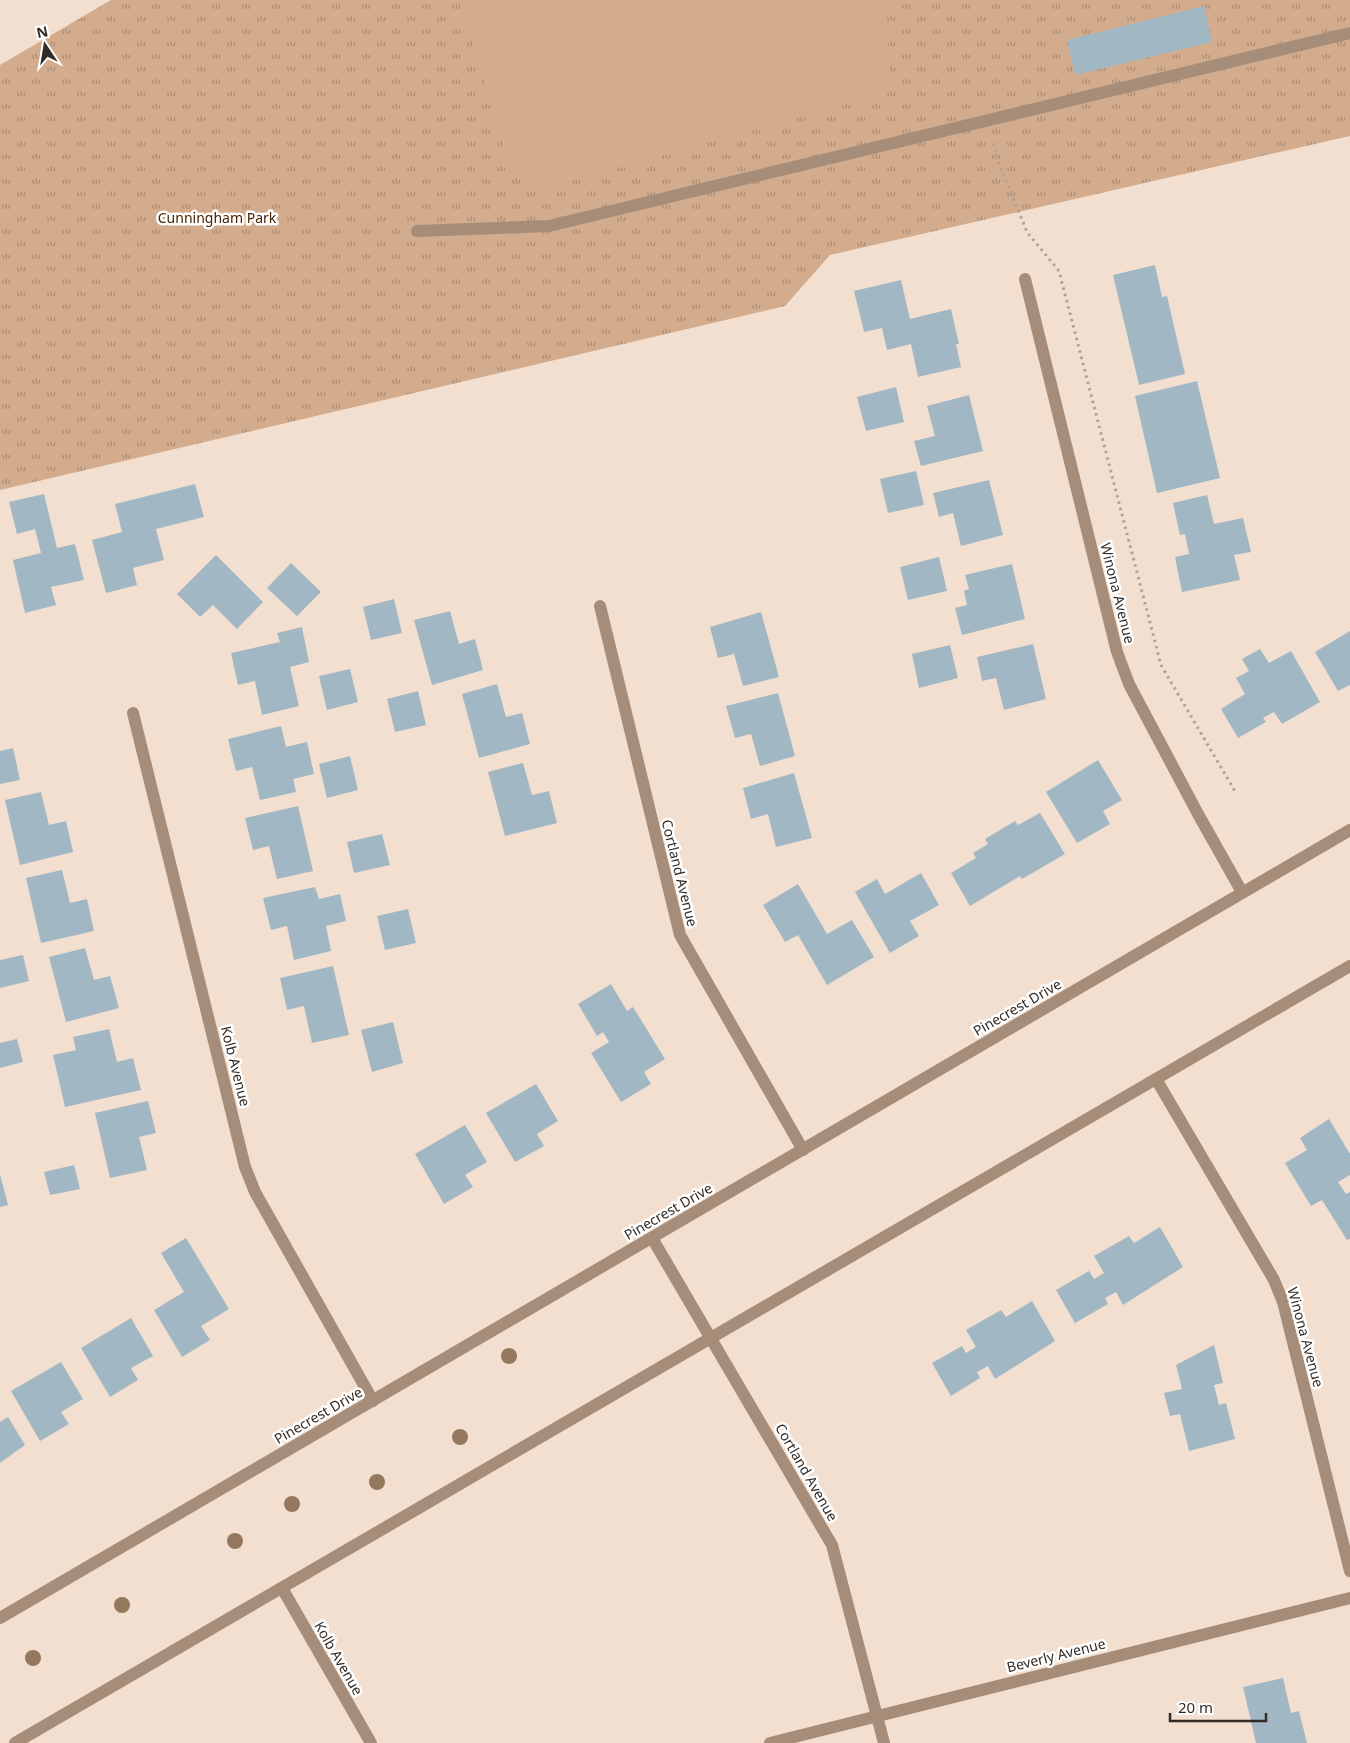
<svg xmlns="http://www.w3.org/2000/svg" width="1350" height="1743" font-family="'Noto Sans',sans-serif">
<style>
.park{fill:url(#park-tufts)}
.pitch{fill:#d3ac8d}
.building{fill:#a1b8c4}
.lines{fill:none;stroke-linecap:round;stroke-linejoin:round}
.path{stroke:#b2a296;stroke-width:3;stroke-dasharray:2.5 4;stroke-linecap:butt}
.service{stroke:#a58d79;stroke-width:12}
.minor{stroke:#a58d79;stroke-width:12}
.tree{fill:#94785d}
.labels{text-anchor:middle;dominant-baseline:central;stroke-width:5;stroke-linejoin:round;paint-order:stroke}
.park-label{font-size:14px;fill:#472300;stroke:#fff}
.street-label{font-size:14px;fill:#332c26;stroke:#fff}
</style>
<defs>
<pattern id="park-tufts" width="24" height="20" patternUnits="userSpaceOnUse" patternTransform="scale(1.25)"><rect width="24" height="20" fill="#d3ac8d"/><path d="M3 7l-1-3M5 7V3M7 7l1-3M15 17l-1-3M17 17v-4M19 17l1-3" fill="none" stroke="#ac8c73"/></pattern>
</defs>
<rect width="100%" height="100%" fill="#f3dfcf"/>
<path class="park" d="M111,0H1350V136L830,255L785,306L0,490V65Z"/>
<path class="pitch" d="M460,0H879L888,39L891,92L546,188L510,168Z"/>
<g class="building">
<path d="M1204,6L1212,42L1075,75L1067,40Z"/>
<path d="M1155,265L1162,297L1167,296L1185,374L1139,385L1113,275Z"/>
<path d="M901,280L910,319L951,309L959,344H956L961,367L918,377L911,344L887,350L882,328L864,332L854,291Z"/>
<path d="M1197,381L1220,478L1157,493L1135,396Z"/>
<path d="M896,387L904,422L866,431L857,397Z"/>
<path d="M969,395L983,451L921,466L914,441L935,436L927,406Z"/>
<path d="M916,471L924,505L888,513L880,479Z"/>
<path d="M989,480L1003,535L961,546L953,513L939,517L933,493Z"/>
<path d="M195,484L204,517L156,529L164,560L133,568L137,585L106,593L92,540L122,532L115,504Z"/>
<path d="M44,494L57,548L75,544L84,580L51,587L56,605L25,613L13,560L41,553L35,529L17,534L9,502Z"/>
<path d="M1207,495L1214,524L1243,518L1251,552L1234,555L1240,580L1182,592L1175,557L1189,554L1185,534L1180,535L1173,503Z"/>
<path d="M216,555L263,602L237,629L213,605L200,617L177,594Z"/>
<path d="M939,557L947,591L908,600L900,567Z"/>
<path d="M291,563L321,592L297,616L267,588Z"/>
<path d="M1012,564L1025,619L962,635L955,608L967,605L964,591L969,589L965,575Z"/>
<path d="M394,599L402,633L371,640L363,607Z"/>
<path d="M450,611L459,644L475,639L483,670L432,685L414,620Z"/>
<path d="M761,612L779,677L743,686L734,654L718,658L710,627Z"/>
<path d="M302,627L309,662L290,667L299,706L262,715L255,681L238,685L231,653L280,642L277,633Z"/>
<path d="M1350,631V685L1338,691L1315,652Z"/>
<path d="M1033,644L1046,699L1004,710L996,678L982,681L977,657Z"/>
<path d="M950,645L958,678L919,688L912,654Z"/>
<path d="M1260,649L1269,663L1291,651L1320,702L1282,724L1274,712L1263,718L1266,722L1238,738L1221,709L1245,694L1236,678L1249,671L1242,659Z"/>
<path d="M350,669L358,702L327,710L319,676Z"/>
<path d="M497,684L506,717L522,713L530,744L479,758L462,694Z"/>
<path d="M418,691L426,725L395,732L387,699Z"/>
<path d="M778,693L795,756L760,766L751,734L735,738L726,706Z"/>
<path d="M281,726L286,747L307,742L314,774L293,779L296,792L260,800L252,767L236,771L228,739Z"/>
<path d="M13,748L20,780L0,784V751Z"/>
<path d="M350,756L358,790L327,798L319,764Z"/>
<path d="M1098,760L1122,800L1103,811L1110,824L1077,843L1046,792Z"/>
<path d="M523,763L532,795L549,791L557,823L505,836L488,772Z"/>
<path d="M794,773L812,838L776,847L768,814L751,819L743,788Z"/>
<path d="M41,792L49,825L66,821L73,852L20,865L5,800Z"/>
<path d="M298,806L313,871L277,879L269,846L253,850L245,818Z"/>
<path d="M1040,813L1065,854L1022,879L1020,876L970,906L951,873L976,858L973,853L988,844L985,839L1015,821L1018,825Z"/>
<path d="M382,834L390,865L354,873L347,842Z"/>
<path d="M62,870L70,903L87,899L94,931L41,943L26,878Z"/>
<path d="M921,873L939,905L910,921L919,936L890,953L855,892L877,879L885,894Z"/>
<path d="M798,884L827,934L852,920L874,957L827,985L798,935L785,942L763,905Z"/>
<path d="M315,887L319,899L340,894L346,921L326,926L331,951L294,960L287,926L271,930L263,898Z"/>
<path d="M408,909L416,943L385,950L377,916Z"/>
<path d="M85,948L94,980L110,976L119,1008L66,1022L49,957Z"/>
<path d="M23,955L29,981L0,988V960Z"/>
<path d="M333,966L349,1035L312,1043L304,1006L287,1010L280,978Z"/>
<path d="M611,984L627,1011L633,1007L665,1059L644,1072L651,1084L621,1102L591,1053L609,1042L603,1032L597,1036L578,1004Z"/>
<path d="M393,1022L403,1063L372,1072L361,1030Z"/>
<path d="M109,1029L117,1062L133,1058L141,1090L65,1107L53,1055L76,1050L73,1037Z"/>
<path d="M17,1039L23,1062L0,1068V1043Z"/>
<path d="M536,1084L558,1121L537,1134L544,1146L515,1162L486,1113Z"/>
<path d="M148,1101L156,1133L139,1137L147,1170L110,1178L95,1113Z"/>
<path d="M1329,1119L1350,1154V1175L1338,1182L1346,1194L1350,1192V1239L1347,1240L1322,1200L1311,1206L1285,1163L1307,1150L1300,1138Z"/>
<path d="M465,1125L487,1162L465,1175L473,1187L444,1204L415,1154Z"/>
<path d="M74,1165L80,1189L50,1195L44,1172Z"/>
<path d="M0,1174L8,1205L0,1207Z"/>
<path d="M1160,1227L1183,1267L1123,1305L1116,1292L1105,1298L1108,1304L1075,1323L1056,1290L1089,1271L1094,1279L1104,1273L1094,1256L1129,1236L1134,1243Z"/>
<path d="M186,1238L229,1309L201,1326L210,1340L182,1357L154,1310L184,1292L161,1253Z"/>
<path d="M1032,1301L1055,1341L995,1379L988,1366L977,1372L980,1378L951,1396L932,1363L962,1346L966,1353L976,1347L966,1330L1001,1310L1006,1317Z"/>
<path d="M131,1318L153,1356L131,1368L138,1380L110,1397L81,1348Z"/>
<path d="M1214,1345L1223,1383L1214,1385L1219,1405L1226,1403L1235,1439L1189,1451L1180,1414L1170,1416L1164,1393L1182,1389L1176,1365Z"/>
<path d="M61,1362L83,1399L61,1412L69,1424L40,1441L11,1391Z"/>
<path d="M8,1417L25,1445L0,1463V1422Z"/>
<path d="M1283,1678L1291,1713L1299,1711L1307,1743H1256L1243,1687Z"/>
</g>
<g class="lines">
<path class="path" d="M994,143L999,164L1027,232L1059,271L1161,665L1236,793"/>
<path class="service" d="M417,231L549,226L1350,33"/>
<g class="minor">
<path d="M1025,279L1117,652L1129,684L1198,814L1242,892"/>
<path d="M600,606L680,935L803,1150"/>
<path d="M133,713L245,1167L255,1192L373,1401"/>
<path d="M1156,1079L1274,1280L1283,1302L1350,1571"/>
<path d="M652,1238L832,1545L884,1743"/>
<path d="M282,1588L371,1743"/>
<path d="M0,1618L1350,830"/>
<path d="M15,1743L1350,966"/>
<path d="M770,1743L1350,1598"/>
</g>
</g>
<g class="tree">
<circle cx="509" cy="1356" r="8"/>
<circle cx="460" cy="1437" r="8"/>
<circle cx="377" cy="1482" r="8"/>
<circle cx="292" cy="1504" r="8"/>
<circle cx="235" cy="1541" r="8"/>
<circle cx="122" cy="1605" r="8"/>
<circle cx="33" cy="1658" r="8"/>
</g>
<g class="labels">
<g class="park-label">
<text x="217" y="217">Cunningham Park</text>
</g>
<g class="street-label">
<text transform="translate(1118 593) rotate(76)">Winona Avenue</text>
<text transform="translate(680 873) rotate(76)">Cortland Avenue</text>
<text transform="translate(1017 1007) rotate(-30)">Pinecrest Drive</text>
<text transform="translate(236 1066) rotate(76)">Kolb Avenue</text>
<text transform="translate(668 1211) rotate(-30)">Pinecrest Drive</text>
<text transform="translate(1306 1337) rotate(75)">Winona Avenue</text>
<text transform="translate(318 1415) rotate(-30)">Pinecrest Drive</text>
<text transform="translate(807 1472) rotate(60)">Cortland Avenue</text>
<text transform="translate(1056 1655) rotate(-14)">Beverly Avenue</text>
<text transform="translate(339 1658) rotate(60)">Kolb Avenue</text>
</g>
</g>
<g transform="translate(45 45) rotate(348)" stroke="#ffffff" stroke-width="4" paint-order="stroke">
<path d="M0-4L9 19L0 12L-9 19Z" fill="#332c26"/>
<text y="-8" font-size="14" font-weight="bold" text-anchor="middle" fill="#332c26">N</text>
</g>
<path d="M1170 1713v8h96v-8" fill="none" stroke="#332c26" stroke-width="2.5"/>
<text x="1178" y="1713" font-size="15" fill="#332c26" stroke="#ffffff" stroke-width="4" paint-order="stroke">20 m</text>
</svg>
